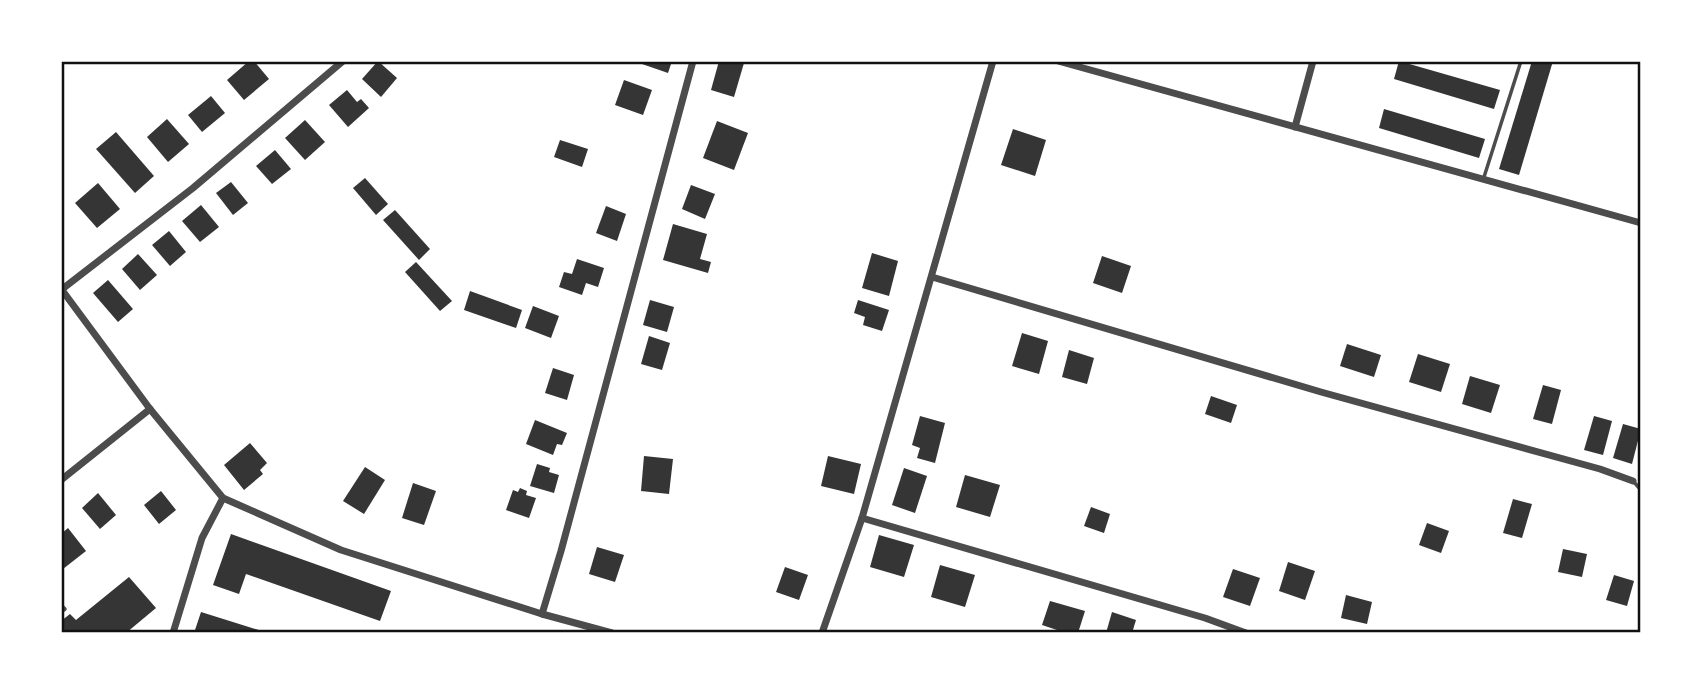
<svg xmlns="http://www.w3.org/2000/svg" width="1702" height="694" font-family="'Nunito Sans',sans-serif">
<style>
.building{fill:#353535}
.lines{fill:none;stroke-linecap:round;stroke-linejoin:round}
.service{stroke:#4c4c4c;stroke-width:3.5}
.minor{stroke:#4c4c4c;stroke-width:7}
.neatline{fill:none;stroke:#111;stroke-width:2.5}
</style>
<rect width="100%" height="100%" fill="#fff"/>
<g class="building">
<path d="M249,61H254L269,79L244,100L227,80Z"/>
<path d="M378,61L397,78L381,97L362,79Z"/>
<path d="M643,61H672L668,73L642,64Z"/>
<path d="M719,61H737L744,63L734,97L711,90Z"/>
<path d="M1399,61L1500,90L1494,109L1394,79Z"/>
<path d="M1532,61H1553L1519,175L1499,169Z"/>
<path d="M624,80L652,90L643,115L615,105Z"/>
<path d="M347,90L357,102L361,99L369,108L348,127L329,105Z"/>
<path d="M211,96L225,113L202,132L188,115Z"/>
<path d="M1384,109L1485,139L1479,158L1379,128Z"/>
<path d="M167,119L189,144L168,162L147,137Z"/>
<path d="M305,120L325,142L305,160L285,138Z"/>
<path d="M717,121L748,133L734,170L703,158Z"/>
<path d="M1013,129L1046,140L1035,176L1001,165Z"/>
<path d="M116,132L154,176L135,193L96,149Z"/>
<path d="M560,140L588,149L582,167L554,157Z"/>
<path d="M275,150L291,169L272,184L256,166Z"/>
<path d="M365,178L388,204L376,215L353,188Z"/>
<path d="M231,182L248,203L233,215L216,193Z"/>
<path d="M98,183L120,209L97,228L75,203Z"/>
<path d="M691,185L715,194L705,219L682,209Z"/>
<path d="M201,205L219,227L200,242L182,221Z"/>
<path d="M606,206L626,214L617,241L596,233Z"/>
<path d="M395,210L430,249L419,260L383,220Z"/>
<path d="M673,224L707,234L700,259L711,262L708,273L663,260Z"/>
<path d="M169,231L186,252L170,266L152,245Z"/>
<path d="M872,253L898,261L889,296L862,288Z"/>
<path d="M138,254L157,275L140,290L122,269Z"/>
<path d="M1102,256L1131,266L1122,293L1093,283Z"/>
<path d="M577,259L604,268L598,287L586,283L582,295L559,287L564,272L572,274Z"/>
<path d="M416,262L452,301L440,311L405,272Z"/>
<path d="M108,280L133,309L118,322L93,293Z"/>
<path d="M470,291L522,310L516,328L464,310Z"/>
<path d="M650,300L674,307L667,332L643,325Z"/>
<path d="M858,300L889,310L882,331L863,325L865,317L854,313Z"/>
<path d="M533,306L559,316L551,338L525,328Z"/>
<path d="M1022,333L1048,341L1039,374L1012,366Z"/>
<path d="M649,336L670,343L662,370L641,364Z"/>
<path d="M1347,344L1381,355L1374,377L1340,366Z"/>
<path d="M1069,350L1094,358L1087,384L1062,377Z"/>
<path d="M1418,354L1450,364L1441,392L1409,382Z"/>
<path d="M553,368L574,375L567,400L545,393Z"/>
<path d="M1470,376L1500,385L1491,413L1462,404Z"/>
<path d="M1543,385L1561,390L1552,424L1533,419Z"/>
<path d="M1211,396L1237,405L1231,423L1205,414Z"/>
<path d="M920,416L945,423L935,463L917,458L920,448L912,445Z"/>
<path d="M1594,416L1612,421L1603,455L1584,450Z"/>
<path d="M535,420L567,433L562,445L557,444L553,455L526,444Z"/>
<path d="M1623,424L1641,429L1632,464L1613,458Z"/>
<path d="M250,443L267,463L260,470L263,474L244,490L224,465Z"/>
<path d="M644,456L673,459L669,494L641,491Z"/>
<path d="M828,456L861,464L854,494L821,486Z"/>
<path d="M537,464L550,468L549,472L559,475L554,493L530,486Z"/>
<path d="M365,467L385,480L364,514L343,501Z"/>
<path d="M904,468L927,476L915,513L892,505Z"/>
<path d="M965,475L1000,485L990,517L956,507Z"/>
<path d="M413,483L436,491L424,525L402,518Z"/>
<path d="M520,488L527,491L526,495L536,498L529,518L506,510L513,490L518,492Z"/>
<path d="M161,491L176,510L159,524L144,505Z"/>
<path d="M98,493L116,515L100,529L82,508Z"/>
<path d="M1513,499L1532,504L1522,538L1503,533Z"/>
<path d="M1091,507L1110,514L1104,533L1084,526Z"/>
<path d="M1427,523L1449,531L1441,553L1419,545Z"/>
<path d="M68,528L86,551L63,569L61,567V534Z"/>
<path d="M231,534L391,591L380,621L246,574L239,594L213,585Z"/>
<path d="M879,535L914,545L904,577L870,567Z"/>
<path d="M597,547L624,555L615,582L589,574Z"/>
<path d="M1563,549L1587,554L1582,577L1558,572Z"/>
<path d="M1288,562L1315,571L1305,600L1279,591Z"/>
<path d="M940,565L975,575L965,607L931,597Z"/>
<path d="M785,567L808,575L799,600L776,592Z"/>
<path d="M1233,569L1260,578L1250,606L1223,597Z"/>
<path d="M1614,575L1634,581L1627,606L1606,600Z"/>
<path d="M129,577L156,608L126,633H61V621L70,614L76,620Z"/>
<path d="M1346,595L1372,602L1367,624L1341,618Z"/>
<path d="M1050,601L1085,611L1078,633H1066L1042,625Z"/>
<path d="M201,612L265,632V633H194Z"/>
<path d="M1112,612L1136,620L1132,633H1106Z"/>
</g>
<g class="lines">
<g class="service">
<path d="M1484,177L1521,61"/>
<path d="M1633,481L1641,490"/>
<path d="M61,605L65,609L61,612"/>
</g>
<g class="minor">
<path d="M1058,61L1641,223"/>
<path d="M1295,127L1313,61"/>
<path d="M932,277L1321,392L1600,469L1633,481"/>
<path d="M61,290L193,188L343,61"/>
<path d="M62,290L150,409L223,498L341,550L542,614L612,633"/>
<path d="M61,480L150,409"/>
<path d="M862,518L1205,618L1246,633"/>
<path d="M542,614L561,551L693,61"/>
<path d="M173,633L202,538L223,498"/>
<path d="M822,633L862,518L993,61"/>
</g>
</g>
<rect width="1702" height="694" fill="none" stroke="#ffffff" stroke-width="126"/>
<rect x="63" y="63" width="1576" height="568" class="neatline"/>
</svg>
